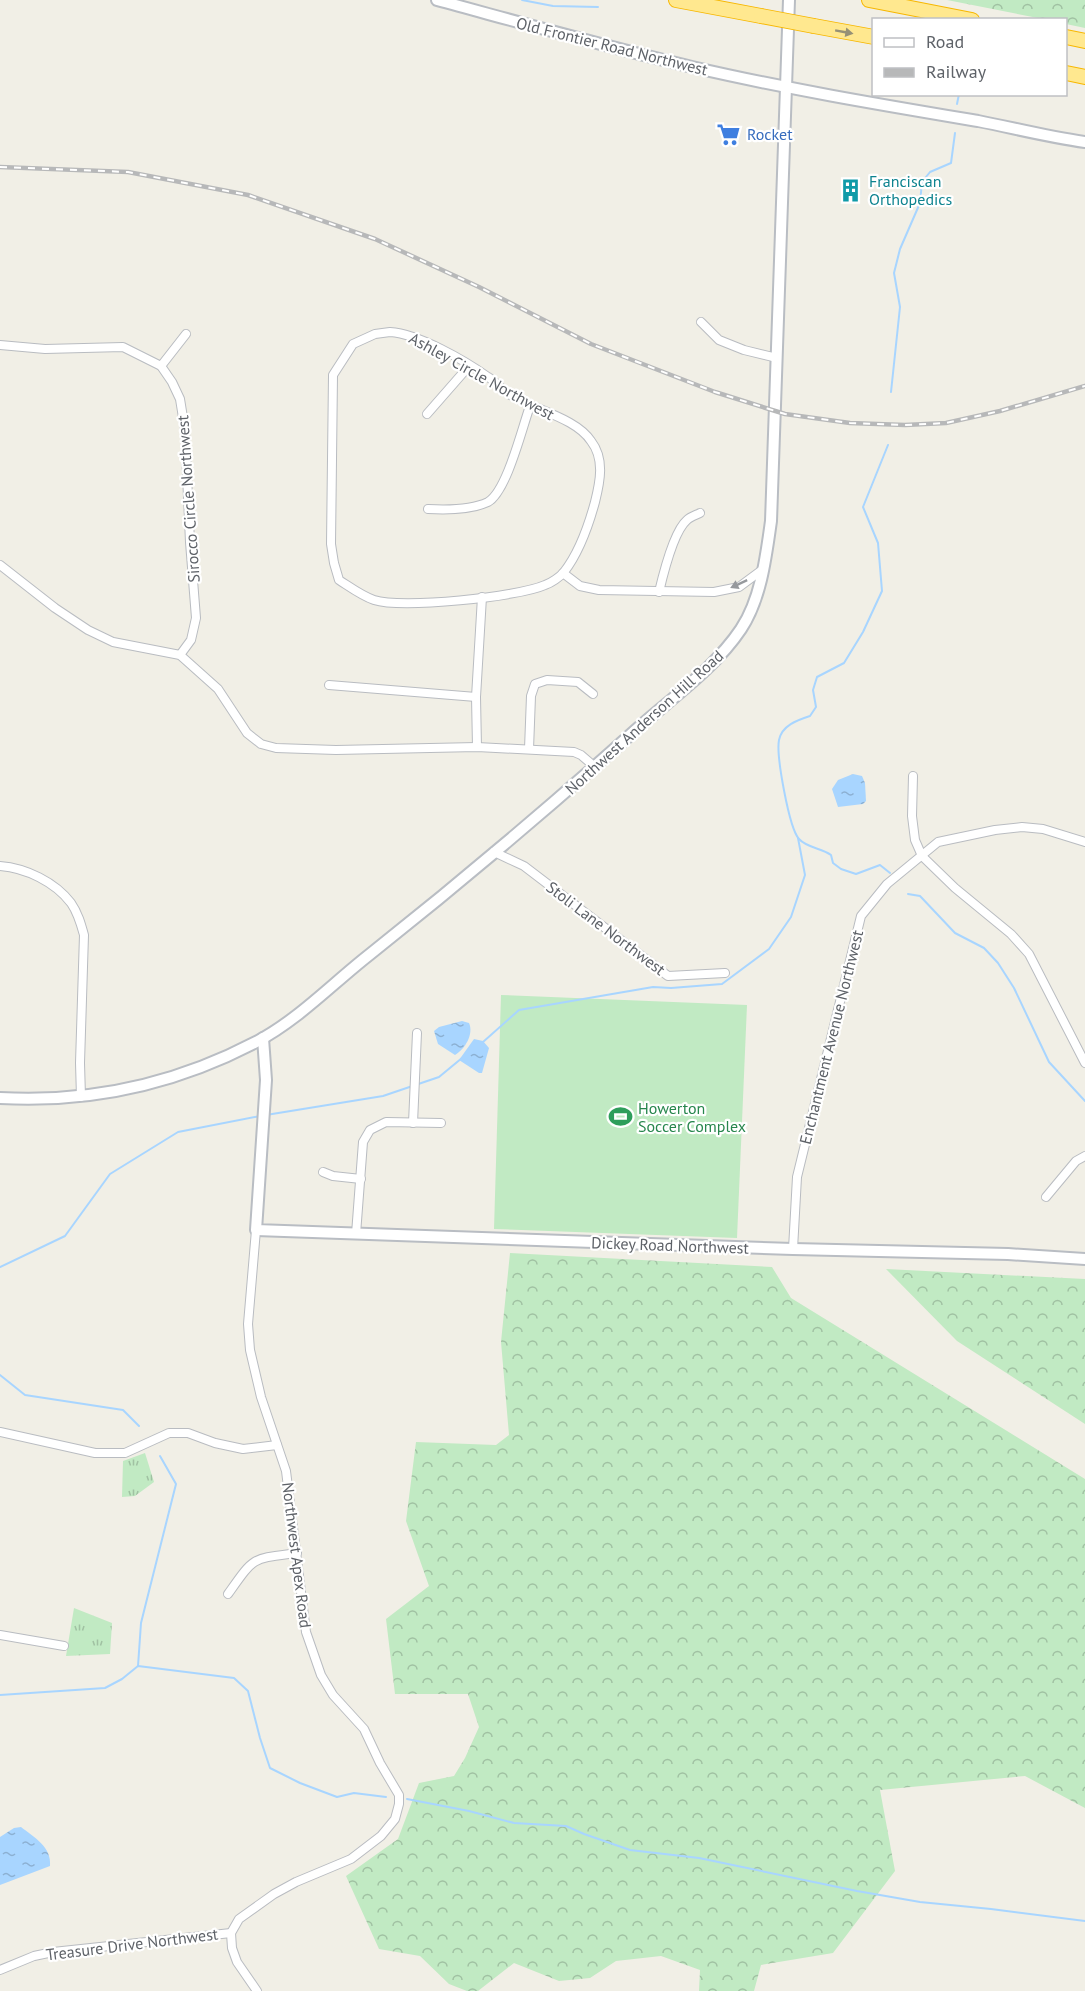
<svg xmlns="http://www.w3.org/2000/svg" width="1085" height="1991" font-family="'PT Sans',sans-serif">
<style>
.grass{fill:url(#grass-tufts)}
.forest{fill:url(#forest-crowns)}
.pitch{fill:#c1eac3}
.water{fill:url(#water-ripples)}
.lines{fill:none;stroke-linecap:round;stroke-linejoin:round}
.stream{stroke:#a8d5ff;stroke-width:2}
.street-casing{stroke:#b9bcc1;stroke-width:10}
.secondary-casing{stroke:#b9bdc3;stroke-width:14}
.highway-casing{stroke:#f7b700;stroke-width:16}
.street{stroke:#fff;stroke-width:8}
.secondary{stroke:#fff;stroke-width:10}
.highway{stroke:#ffe88f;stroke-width:14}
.rail-casing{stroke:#b7b8b9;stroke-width:4.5}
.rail{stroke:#fff;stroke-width:2;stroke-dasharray:7;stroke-linecap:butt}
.highway-bridge-casing{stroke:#f7b700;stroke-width:16;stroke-linecap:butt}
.highway-bridge{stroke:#ffe88f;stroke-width:14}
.oneway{fill:#969176}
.oneway2{fill:#96999d}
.labels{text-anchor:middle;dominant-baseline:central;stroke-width:4.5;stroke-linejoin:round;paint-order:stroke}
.street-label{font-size:16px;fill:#5e6268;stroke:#fff}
.shop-label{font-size:16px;fill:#366cbe;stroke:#fff;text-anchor:start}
.culture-label{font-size:16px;fill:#0d838f;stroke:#fff;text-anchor:start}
.leisure-label{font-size:16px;fill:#27864d;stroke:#fff;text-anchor:start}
</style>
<defs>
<pattern id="grass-tufts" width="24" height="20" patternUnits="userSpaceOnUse" patternTransform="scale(1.5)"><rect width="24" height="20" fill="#c1eac3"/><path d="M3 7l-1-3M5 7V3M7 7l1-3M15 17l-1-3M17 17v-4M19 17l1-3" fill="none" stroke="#a0c1a2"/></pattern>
<pattern id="forest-crowns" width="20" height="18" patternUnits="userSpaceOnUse" patternTransform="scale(1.5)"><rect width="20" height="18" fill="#c1eac3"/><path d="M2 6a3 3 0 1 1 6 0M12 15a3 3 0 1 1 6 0" fill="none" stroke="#a0c1a2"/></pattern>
<pattern id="water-ripples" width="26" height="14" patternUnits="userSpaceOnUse" patternTransform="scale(1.5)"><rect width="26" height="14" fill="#a8d5ff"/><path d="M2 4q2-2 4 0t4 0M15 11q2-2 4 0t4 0" fill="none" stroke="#8cb0d2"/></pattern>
</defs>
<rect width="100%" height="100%" fill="#f1efe6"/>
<g class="grass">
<path d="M145,1453L154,1482L135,1496L122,1497L123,1461Z"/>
<path d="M74,1608L112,1623L110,1654L66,1656Z"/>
</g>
<g class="forest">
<path d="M947,0H1085V28L1066,24V20L1043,19Z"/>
<path d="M510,1253L772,1267L791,1298L1085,1479V1808L1025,1776L880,1790L895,1871L833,1953L761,1965L754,1991H699L700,1970L661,1956L616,1961L590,1978L559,1981L514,1963L478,1991H467L449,1984L420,1956L379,1949L346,1876L398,1839L419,1783L454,1776L465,1758L479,1727L468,1694H395L386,1619L429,1586L406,1521L416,1442L496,1445L509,1435L501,1342Z"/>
<path d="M886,1269L1085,1279V1424L957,1341Z"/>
</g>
<path class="pitch" d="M501,995L747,1005L737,1238L494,1229Z"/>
<g class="water">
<path d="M853,774L862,776L865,783L866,801L863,804L838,807L832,789L838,780Z"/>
<path d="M462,1021L469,1023C474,1034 465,1049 455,1055L438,1044L434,1031L439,1027Z"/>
<path d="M474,1039L483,1041L489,1048L482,1073H479L459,1060Z"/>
<path d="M21,1827C34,1837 52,1847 50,1866L0,1885V1837L14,1828Z"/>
</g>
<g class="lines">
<g class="stream">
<path d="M522,0L553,6L598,7"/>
<path d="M957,104L959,94"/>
<path d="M891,392L900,307L894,273L900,249L920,203L922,182L930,172L951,163L955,133"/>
<path d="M888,445L863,507L878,543L882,591L863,632L844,663L817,677L813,690L816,707L810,716C798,720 782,725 779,740C776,755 789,828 799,839C807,848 822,848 831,855L833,863L841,869L856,874L880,865L890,873"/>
<path d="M908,894L920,896L955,933L984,948L998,963L1014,988L1049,1062L1085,1101"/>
<path d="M483,1042L519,1010L653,987L671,988L722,984L769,949L791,917L805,875L798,838"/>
<path d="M266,1115L383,1096L439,1077L462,1058"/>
<path d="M0,1267L65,1236L110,1174L178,1132L260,1116"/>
<path d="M0,1375L25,1395L123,1410L139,1426"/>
<path d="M138,1666L141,1623L146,1603L176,1484L160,1456"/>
<path d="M0,1695L105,1688L122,1679L138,1666L234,1678L248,1691L260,1738L270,1768L300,1783L337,1797L354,1793L386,1797"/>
<path d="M407,1799L469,1811L514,1823L566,1826L584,1834L630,1850L699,1858L857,1891L920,1902L991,1909L1085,1921"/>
</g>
<defs>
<g id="street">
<path d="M701,322L719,340L744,350L777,358"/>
<path d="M390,332C419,334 464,360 488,377C496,382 501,389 509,394C533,410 575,417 591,441C605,459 600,482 595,502C589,524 578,554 564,572C560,577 551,583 545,585C518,597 402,609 374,600C362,596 350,587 339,580L334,563L331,544L333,375L353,344L375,334Z"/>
<path d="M0,345L45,349L123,347L161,366L172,382L180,399L185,430L190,542L196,618L191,640L180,655"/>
<path d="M161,366L186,334"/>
<path d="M427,414L469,366"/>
<path d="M428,509C446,510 471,510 488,502C507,491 522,428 530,406"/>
<path d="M0,565L55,608L88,630L113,642L180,655L218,689L247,733L261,744L276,748L336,750L477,747L574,752L581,755L595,767"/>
<path d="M563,573L580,586L599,590L714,592L739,587L762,570"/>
<path d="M659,592C663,575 674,531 687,520C690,517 696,515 700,513"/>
<path d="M329,685L476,697"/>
<path d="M477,747L476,697L482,597"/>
<path d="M529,749L531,696L535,684L547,680L578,682L593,694"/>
<path d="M913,776L912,816L915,840L922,856L955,888L1011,934L1029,954L1085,1063"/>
<path d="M494,852L524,866L668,976L725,973"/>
<path d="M0,866C26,868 55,882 71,903C78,913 81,924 84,935L80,1063L81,1097"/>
<path d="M413,1123L417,1033"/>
<path d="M323,1172L333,1176L361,1179"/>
<path d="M1046,1197L1076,1161L1085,1156"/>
<path d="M256,1230L248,1324L250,1350L261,1397L286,1471L306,1632L321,1675L333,1695L364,1729L380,1763L399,1795V1804L395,1819L381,1836L351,1859L296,1882L274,1894L239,1919L231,1933L232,1948L237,1962L257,1991"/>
<path d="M356,1234L363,1142L370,1130L386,1122L441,1123"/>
<path d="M793,1249L797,1177L861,916L887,884L938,842L995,830L1022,827L1043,829L1085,842"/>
<path d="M0,1432L95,1453H125L169,1433H188L215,1443L243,1449L277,1445"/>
<path d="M228,1594C255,1556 251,1559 297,1553"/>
<path d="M0,1635L64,1646"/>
<path d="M0,1970L34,1956L53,1952L231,1933"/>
</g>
<g id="secondary">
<path d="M437,0C522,23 607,47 692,67C787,89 883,105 978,121C1014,128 1048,137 1085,142"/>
<path d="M263,1038L266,1080L256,1230L793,1249L1008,1254L1085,1259"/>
<path d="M0,1098C90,1103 176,1084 256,1042C298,1020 332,984 369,955C461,882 551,806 638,728C673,697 715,668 741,629C761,599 766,557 771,521L789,0"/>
</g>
<g id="highway">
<path d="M676,0L761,16"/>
<path d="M869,0L972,20"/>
<path d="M814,26L874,37"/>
<path d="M1066,37L1085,41"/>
<path d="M1066,73L1085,77"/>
</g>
</defs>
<use href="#street" class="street-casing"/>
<use href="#secondary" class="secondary-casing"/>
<use href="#highway" class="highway-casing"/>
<use href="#street" class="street"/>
<use href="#secondary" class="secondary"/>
<use href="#highway" class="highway"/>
<defs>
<path id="rail" d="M0,167L128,172L248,195L375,239L479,287L591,344L715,392L785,414L850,423L905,425L946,423L1000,411L1085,386"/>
</defs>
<use href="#rail" class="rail-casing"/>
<use href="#rail" class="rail"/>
<defs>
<path id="highway-bridge" d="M761,16L814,26"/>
</defs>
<use href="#highway-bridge" class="highway-bridge-casing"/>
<use href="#highway-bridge" class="highway-bridge"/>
</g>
<defs><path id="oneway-solid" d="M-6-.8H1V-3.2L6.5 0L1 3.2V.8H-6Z" transform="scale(1.5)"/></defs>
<use class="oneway" href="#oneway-solid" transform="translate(844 32) rotate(10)"/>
<use class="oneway2" href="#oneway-solid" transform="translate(739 584) rotate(155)"/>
<defs>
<symbol id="supermarket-bare" viewBox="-9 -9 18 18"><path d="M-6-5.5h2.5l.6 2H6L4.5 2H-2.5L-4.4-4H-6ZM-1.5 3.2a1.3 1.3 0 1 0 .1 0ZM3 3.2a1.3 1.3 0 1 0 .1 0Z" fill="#3f7fe0" stroke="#fff" stroke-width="2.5" paint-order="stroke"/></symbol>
<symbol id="building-bare" viewBox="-9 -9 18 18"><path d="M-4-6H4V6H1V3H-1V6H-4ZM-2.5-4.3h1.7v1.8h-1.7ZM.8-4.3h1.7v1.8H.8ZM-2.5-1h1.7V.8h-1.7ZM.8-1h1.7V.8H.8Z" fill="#0f9aa8" stroke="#fff" stroke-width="2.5" paint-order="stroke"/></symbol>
<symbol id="stadium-bare" viewBox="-9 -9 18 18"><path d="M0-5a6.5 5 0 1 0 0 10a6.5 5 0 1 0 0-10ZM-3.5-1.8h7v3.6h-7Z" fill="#2e9e5b" stroke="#fff" stroke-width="2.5" paint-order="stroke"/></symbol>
</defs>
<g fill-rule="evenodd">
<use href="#supermarket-bare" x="712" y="118" width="33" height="33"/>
<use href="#building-bare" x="834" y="174" width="33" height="33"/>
<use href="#stadium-bare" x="604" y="1100" width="33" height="33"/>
</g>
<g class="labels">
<g class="street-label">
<text transform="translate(612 46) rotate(14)">Old Frontier Road Northwest</text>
<text transform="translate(482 376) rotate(29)">Ashley Circle Northwest</text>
<text transform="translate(188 499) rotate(-94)">Sirocco Circle Northwest</text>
<text transform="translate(644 722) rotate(-42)">Northwest Anderson Hill Road</text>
<text transform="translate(606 928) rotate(37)">Stoli Lane Northwest</text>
<text transform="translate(831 1037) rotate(-76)">Enchantment Avenue Northwest</text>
<text transform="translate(670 1245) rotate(2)">Dickey Road Northwest</text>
<text transform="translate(297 1555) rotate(83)">Northwest Apex Road</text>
<text transform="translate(132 1944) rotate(-7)">Treasure Drive Northwest</text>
</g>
<g class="shop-label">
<text x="747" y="134">Rocket</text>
</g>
<g class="culture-label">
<text x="869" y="181">Franciscan<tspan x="869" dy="18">Orthopedics</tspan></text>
</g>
<g class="leisure-label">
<text x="638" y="1108">Howerton<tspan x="638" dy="18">Soccer Complex</tspan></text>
</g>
</g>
<rect x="872" y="18" width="195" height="78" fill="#ffffff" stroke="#bfc0c3" stroke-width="1.5"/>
<rect x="884" y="38" width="30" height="9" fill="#ffffff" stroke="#bfc0c3" stroke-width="1.5"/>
<text x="926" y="48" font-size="18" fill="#5e6268">Road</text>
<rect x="884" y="68" width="30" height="9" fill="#b7b8b9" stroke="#bfc0c3" stroke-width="1.5"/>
<text x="926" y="78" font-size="18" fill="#5e6268">Railway</text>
</svg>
